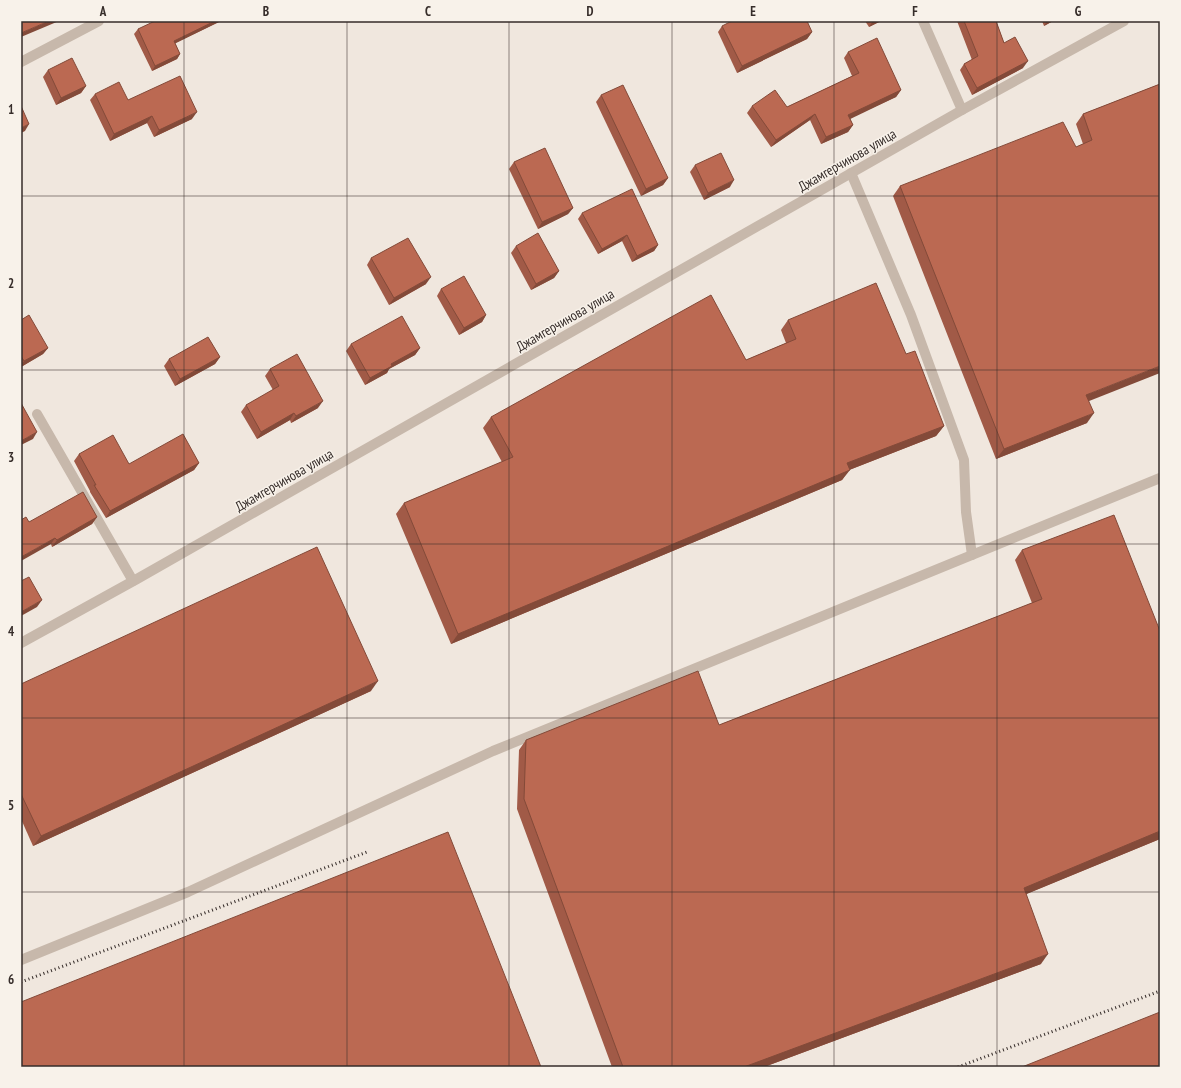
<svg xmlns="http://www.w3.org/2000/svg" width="1181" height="1088" font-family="'PT Sans Narrow',sans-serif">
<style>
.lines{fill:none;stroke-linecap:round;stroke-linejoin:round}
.minor{stroke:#c7b8ab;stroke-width:10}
.rail{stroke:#362d2a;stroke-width:3;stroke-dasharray:1 3;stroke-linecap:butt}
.wall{fill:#a15a47}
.shaded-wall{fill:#834a39}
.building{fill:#bb6952;stroke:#834a39}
.grid{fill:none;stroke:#362d2a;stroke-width:1;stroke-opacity:0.55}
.labels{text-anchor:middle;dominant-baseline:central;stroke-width:3;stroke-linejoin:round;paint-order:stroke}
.street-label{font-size:14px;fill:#362d2a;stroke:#f8f2ea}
.neatline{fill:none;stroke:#362d2a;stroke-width:1.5}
.grid-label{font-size:13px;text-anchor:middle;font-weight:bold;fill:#362d2a}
</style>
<rect width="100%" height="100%" fill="#f0e7de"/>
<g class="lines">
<g class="minor">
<path d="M923,21L962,110"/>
<path d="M21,62L99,21"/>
<path d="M851,173L911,315L964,460L966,512L972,555"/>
<path d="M37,414L133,581"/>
<path d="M21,643L137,579L962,110L1124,21"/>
<path d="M21,960L188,892L493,751L1160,478"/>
</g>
<g class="rail">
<path d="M21,982L367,852"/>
<path d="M958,1067L1160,991"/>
</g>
</g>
<g class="wall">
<path d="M221,21L175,43L180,54L177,59L152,71L134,34L138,29Z"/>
<path d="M865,21H881L869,27Z"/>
<path d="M957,21H996L1004,43L1023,68L972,95L960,70L964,64L972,60Z"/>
<path d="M1042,21H1053L1044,26Z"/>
<path d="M722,26L812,32L807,39L737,73L718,32Z"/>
<path d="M848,52L901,90L896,97L850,118L853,125L848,132L821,144L810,120L771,147L747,113L752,106L787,107L852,76L844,58Z"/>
<path d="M48,70L86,86L81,93L56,105L43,77Z"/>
<path d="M1160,84L1089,401L1087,423L996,459L893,196L900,186L1076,147L1083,144L1076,124L1083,114Z"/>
<path d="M95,94L128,100L192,119L154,137L147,123L110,141L90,100Z"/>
<path d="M601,95L668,178L663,185L641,196L596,102Z"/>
<path d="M514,162L573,208L568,214L538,229L509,169Z"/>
<path d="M695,165L730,187L704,200L690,172Z"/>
<path d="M582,213L658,245L654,251L632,262L622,241L598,254L578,219Z"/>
<path d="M516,246L559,271L554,278L531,290L511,253Z"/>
<path d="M371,258L426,284L389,305L367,265Z"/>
<path d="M441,289L486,315L482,322L459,335L437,296Z"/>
<path d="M21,320L48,348L43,354L21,367Z"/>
<path d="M788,320L906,354L944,426L936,436L849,470L842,480L451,644L396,514L404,503L502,462L483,428L491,417L746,360L786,343L781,330Z"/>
<path d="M351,344L420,348L415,355L389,369L387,373L365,385L346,351Z"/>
<path d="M220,357L215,364L175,386L164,366L169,359Z"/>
<path d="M270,369L318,408L291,423L290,420L257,439L241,412L246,405L273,390L265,376Z"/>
<path d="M79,454L129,464L199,463L194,470L106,518L90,492V491L74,461Z"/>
<path d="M97,517L92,524L52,547L51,544L29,522Z"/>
<path d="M1022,550L1160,839L1026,894L1041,964L764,1067H612L517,809L519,750L526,740L719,725L1032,603L1015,560Z"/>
<path d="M21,684L371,691L33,846L21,819Z"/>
</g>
<g class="shaded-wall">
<path d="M49,21H59L21,37V33Z"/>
<path d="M215,21H221L170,46L174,41Z"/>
<path d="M873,21H881L869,27Z"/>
<path d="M1047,21H1053L1044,26Z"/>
<path d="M812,32L807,39L737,73L742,66Z"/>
<path d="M180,54L177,59L152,71L155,66Z"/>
<path d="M1028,61L1023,68L972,95L977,88Z"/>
<path d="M86,86L81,93L56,105L61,98Z"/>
<path d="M901,90L896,97L844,122L848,115Z"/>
<path d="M197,112L192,119L154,137L159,130Z"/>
<path d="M815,114L810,120L771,147L776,140Z"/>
<path d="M152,116L147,123L110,141L114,134Z"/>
<path d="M29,124L25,131L21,133V128Z"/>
<path d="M853,125L848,132L821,144L826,137Z"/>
<path d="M668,178L663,185L641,196L646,189Z"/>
<path d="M734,180L730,187L704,200L708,193Z"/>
<path d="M573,208L568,214L538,229L542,222Z"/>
<path d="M627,235L622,241L598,254L602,249Z"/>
<path d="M658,245L654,251L632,262L637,256Z"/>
<path d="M559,271L554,278L531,290L536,284Z"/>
<path d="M431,277L426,284L389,305L394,298Z"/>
<path d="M486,315L482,322L459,335L464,328Z"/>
<path d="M48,348L43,354L21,367V365L24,361Z"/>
<path d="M420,348L415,355L389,369L387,373L365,385L370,378L391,364Z"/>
<path d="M220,357L215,364L175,386L180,379Z"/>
<path d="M1160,366V373L1079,405L1086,395Z"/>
<path d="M323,401L318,408L291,423L296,416Z"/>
<path d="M294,413L290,420L257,439L261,432Z"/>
<path d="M1094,413L1087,423L996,459L1004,449Z"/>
<path d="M944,426L936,436L839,474L847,463Z"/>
<path d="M37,432L33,439L21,445V441Z"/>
<path d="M199,463L194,470L106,518L110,511Z"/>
<path d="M850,470L842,480L451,644L458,634Z"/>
<path d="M97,517L92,524L52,547L57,540Z"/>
<path d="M55,538L51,544L21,561V557Z"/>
<path d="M42,600L37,607L21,616V612Z"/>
<path d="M378,681L371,691L33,846L41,836Z"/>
<path d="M1160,831V839L1017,898L1024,888Z"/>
<path d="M1048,954L1041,964L764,1067H744Z"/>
</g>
<g class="building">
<path d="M21,21H49L21,33Z"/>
<path d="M155,21H215L174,41L180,54L155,66L138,29Z"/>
<path d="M732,21H807L812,32L742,66L722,26Z"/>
<path d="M964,21H996L1004,43L1015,37L1028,61L977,88L964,64L978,56Z"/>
<path d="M877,38L901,90L848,115L853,125L826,137L815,114L776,140L752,106L775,90L787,107L859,73L848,52Z"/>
<path d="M72,58L86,86L61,98L48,70Z"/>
<path d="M180,76L197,112L159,130L152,116L114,134L95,94L119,82L128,100Z"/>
<path d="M1160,84V366L1086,395L1094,413L1004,449L900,186L1063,122L1076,147L1092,140L1083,114Z"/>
<path d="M623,85L668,178L646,189L601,95Z"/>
<path d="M21,106L29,124L21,128Z"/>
<path d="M545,148L573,208L542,222L514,162Z"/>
<path d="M721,153L734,180L708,193L695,165Z"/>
<path d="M632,189L658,245L637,256L627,235L602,249L582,213Z"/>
<path d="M538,233L559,271L536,284L516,246Z"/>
<path d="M408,238L431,277L394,298L371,258Z"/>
<path d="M464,276L486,315L464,328L441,289Z"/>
<path d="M876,283L906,354L915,351L944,426L847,463L850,470L458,634L404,503L513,457L491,417L711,295L746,360L796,339L788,320Z"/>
<path d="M29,315L48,348L24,361L21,356V320Z"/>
<path d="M402,316L420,348L391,364L392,366L370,378L351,344Z"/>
<path d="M208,337L220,357L180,379L169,359Z"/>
<path d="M297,354L323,401L296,416L294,413L261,432L246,405L279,386L270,369Z"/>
<path d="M21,403L37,432L21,441Z"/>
<path d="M183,434L199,463L110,511L94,485H96L79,454L113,435L129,464Z"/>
<path d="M83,492L97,517L57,540L55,538L21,557V520L26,517L29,522Z"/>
<path d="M1114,515L1160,631V831L1024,888L1048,954L744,1067H623L524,799L526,740L698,671L719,725L1042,599L1022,550Z"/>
<path d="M317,547L378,681L41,836L21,794V684Z"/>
<path d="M29,577L42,600L21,612V581Z"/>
<path d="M448,832L541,1067H21V1002Z"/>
<path d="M1160,1012V1067H1022Z"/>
</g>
<path class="grid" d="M184,21V1067M347,21V1067M509,21V1067M672,21V1067M834,21V1067M997,21V1067M21,196H1160M21,370H1160M21,544H1160M21,718H1160M21,892H1160"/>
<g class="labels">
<g class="street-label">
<text transform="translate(847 160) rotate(-30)">Джамгерчинова улица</text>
<text transform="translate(565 320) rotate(-30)">Джамгерчинова улица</text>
<text transform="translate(284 480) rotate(-30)">Джамгерчинова улица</text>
</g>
</g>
<rect width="1181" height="1088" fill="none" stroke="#f8f2ea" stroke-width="44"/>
<rect x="22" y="22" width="1137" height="1044" class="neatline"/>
<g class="grid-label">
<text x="103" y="16">A</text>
<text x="266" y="16">B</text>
<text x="428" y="16">C</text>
<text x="590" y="16">D</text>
<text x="753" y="16">E</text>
<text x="915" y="16">F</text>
<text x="1078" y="16">G</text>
<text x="11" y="114">1</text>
<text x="11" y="288">2</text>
<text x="11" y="462">3</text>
<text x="11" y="636">4</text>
<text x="11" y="810">5</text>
<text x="11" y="984">6</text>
</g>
</svg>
